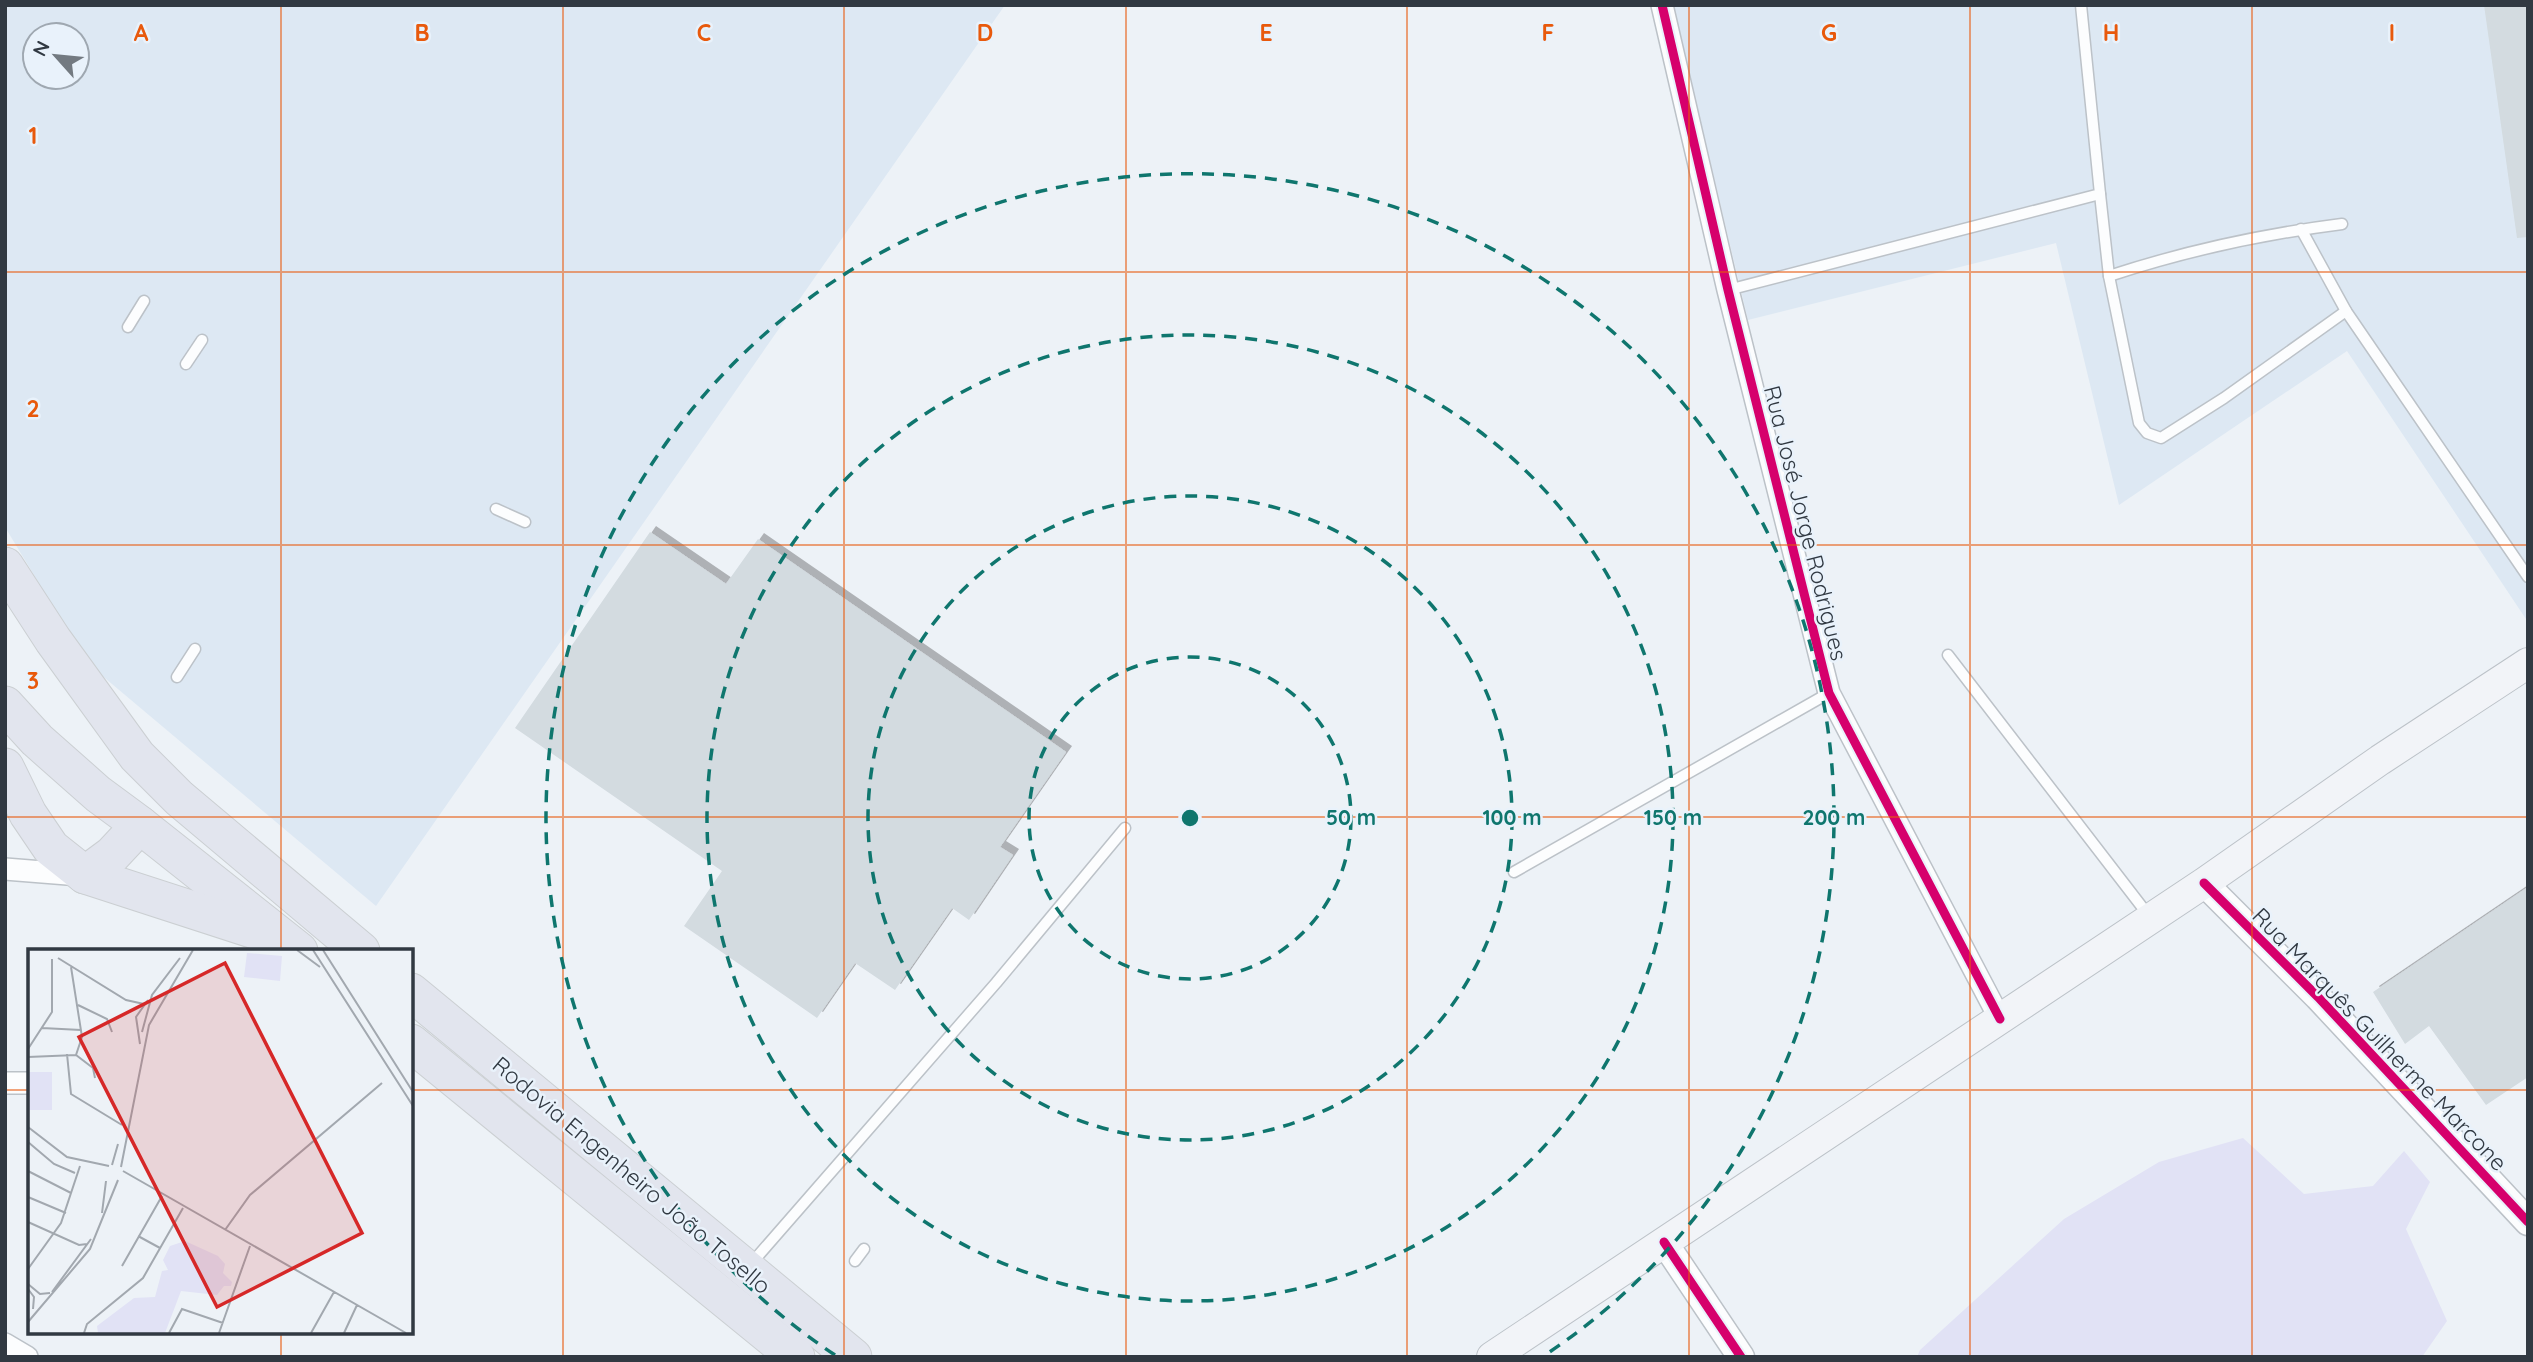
<svg xmlns="http://www.w3.org/2000/svg" width="2533" height="1362" font-family="Quicksand,sans-serif">
<style>
.built{fill:#dde8f3;fill-rule:evenodd}
.green{fill:#e1e2f5}
.building{fill:#d3dbe0;filter:url(#shadow)}
.lines{fill:none;stroke-linecap:round;stroke-linejoin:round}
.service-casing{stroke:#bcc2c8;stroke-width:13}
.minor-casing{stroke:#bcc2c8;stroke-width:24}
.tertiary-casing{stroke:#bcc2c8;stroke-width:29}
.secondary-casing{stroke:#bcc2c8;stroke-width:32}
.trunk-casing{stroke:#cbcfd2;stroke-width:39}
.service{stroke:#fcfdfe;stroke-width:10}
.minor{stroke:#fcfdfe;stroke-width:21}
.tertiary{stroke:#fcfdfe;stroke-width:26}
.secondary{stroke:#f2f4f8;stroke-width:30}
.trunk{stroke:#e2e5ee;stroke-width:37}
.cycleway-casing{stroke:#e9f2fb;stroke-width:13}
.cycleway{stroke:#d6006c;stroke-width:9}
.grid{fill:none;stroke:#e8590c;stroke-width:2;stroke-opacity:0.55}
.ring{fill:none;stroke:#0f766e;stroke-width:3.5;stroke-dasharray:12 9}
.labels{text-anchor:middle;dominant-baseline:central;stroke-width:5;stroke-linejoin:round;paint-order:stroke}
.street-label{font-size:23px;fill:#313942;stroke:#e9f2fb}
.inset-road{fill:none;stroke:#a2a8af;stroke-width:2}
.view{fill:#d62828;fill-opacity:0.15;stroke:#d62828;stroke-width:3.5}
.inset-edge{fill:none;stroke:#313942;stroke-width:3.5}
.grid-label{font-size:23px;text-anchor:middle;font-weight:bold;fill:#e8590c;stroke:#e9f2fb;stroke-width:5;stroke-linejoin:round;paint-order:stroke}
.centre{fill:#0f766e;stroke:#e9f2fb;stroke-width:3.5}
.ring-label{font-size:21px;text-anchor:middle;font-weight:bold;fill:#0f766e;stroke:#e9f2fb;stroke-width:5;stroke-linejoin:round;paint-order:stroke}
</style>
<defs>
<filter id="shadow"><feDropShadow dx="6" dy="-6" stdDeviation="0" flood-color="#0004"/></filter>
</defs>
<rect width="100%" height="100%" fill="#edf2f7"/>
<g class="built">
<path d="M5,5H1005L376,906L87,663L5,527ZM35,35H77V77H35Z"/>
<path d="M1673,5H2528V622L2347,351L2119,505L2056,243L1748,320Z"/>
</g>
<path class="green" d="M2243,1138L2304,1194L2373,1186L2404,1151L2430,1182L2406,1229L2447,1321L2422,1357H1917L1920,1350L2064,1219L2159,1162Z"/>
<g class="building">
<path d="M2484,5H2528V237L2517,238Z"/>
<path d="M650,532L726,584L758,539L1066,752L1000,847L1013,855L969,920L952,908L895,990L855,963L817,1018L684,926L722,871L515,728Z"/>
<path d="M2528,887V1077L2486,1105L2429,1026L2405,1044L2373,992Z"/>
</g>
<g class="lines">
<defs>
<g id="service">
<path d="M2100,194L2109,276L2139,423L2147,433L2161,438L2224,398L2346,311"/>
<path d="M2301,229L2346,311L2528,577"/>
<path d="M2109,276C2185,251 2263,234 2342,224"/>
<path d="M1728,290L2100,194L2081,5"/>
<path d="M128,327L144,301"/>
<path d="M186,364L202,340"/>
<path d="M496,509L525,522"/>
<path d="M1948,655L2149,916"/>
<path d="M177,677L195,649"/>
<path d="M1514,872L1829,693"/>
<path d="M855,1261L864,1249"/>
<path d="M750,1265L996,983L1125,828"/>
</g>
<g id="minor">
<path d="M1662,5L1728,290L1829,693L2000,1019"/>
<path d="M5,869L80,875"/>
<path d="M5,1083H30"/>
<path d="M5,1344L27,1357"/>
</g>
<g id="tertiary">
<path d="M2204,883L2318,997L2528,1222"/>
<path d="M1664,1242L1741,1357"/>
</g>
<path id="secondary" d="M1492,1357L2204,883L2380,760L2528,663"/>
<g id="trunk">
<path d="M5,566L53,640L137,756L179,798L361,951"/>
<path d="M5,705L37,740L98,794L140,825L299,951"/>
<path d="M5,767L28,814L51,848L85,875L264,933"/>
<path d="M85,875L112,855L140,825"/>
<path d="M411,992L853,1357"/>
<path d="M411,1043L796,1357"/>
</g>
</defs>
<use href="#service" class="service-casing"/>
<use href="#minor" class="minor-casing"/>
<use href="#tertiary" class="tertiary-casing"/>
<use href="#secondary" class="secondary-casing"/>
<use href="#trunk" class="trunk-casing"/>
<use href="#service" class="service"/>
<use href="#minor" class="minor"/>
<use href="#tertiary" class="tertiary"/>
<use href="#secondary" class="secondary"/>
<use href="#trunk" class="trunk"/>
<defs>
<g id="cycleway">
<path d="M1662,5L1728,290L1829,693L2000,1019"/>
<path d="M2204,883L2318,997L2528,1222"/>
<path d="M1664,1242L1741,1357"/>
</g>
</defs>
<use href="#cycleway" class="cycleway-casing"/>
<use href="#cycleway" class="cycleway"/>
</g>
<path class="grid" d="M281,5V951M563,5V1357M844,5V1357M1126,5V1357M1407,5V1357M1689,5V1357M1970,5V1357M2252,5V1357M5,272H2528M5,545H2528M5,817H2528M5,1090H30M411,1090H2528M281,1332V1357"/>
<g class="ring">
<circle cx="1190" cy="818" r="161"/>
<circle cx="1190" cy="818" r="322"/>
<circle cx="1190" cy="818" r="483"/>
<path d="M835 1355A644 644 0 1 1 1545 1355"/>
</g>
<g class="labels">
<g class="street-label">
<text transform="translate(1806 523) rotate(76)">Rua José Jorge Rodrigues</text>
<text transform="translate(2380 1039) rotate(46)">Rua Marquês Guilherme Marcone</text>
<text transform="translate(632 1175) rotate(40)">Rodovia Engenheiro João Tosello</text>
</g>
</g>
<g transform="translate(28 949)">
<rect width="385" height="385" fill="#edf2f7"/>
<path d="M219,4L254,7L252,32L216,28ZM0,123H24V161H0ZM157,292L190,307L197,315L195,324L204,333L203,337H196L189,346L153,342L137,384H70L69,377L106,349L127,348L134,322L140,321L135,311L142,297Z" fill="#e1e2f5"/>
<path class="inset-road" d="M269,1L292,18M285,1L385,157M295,1L385,143M30,9L98,51L116,55M43,18L54,88L48,106M50,56L79,70L84,83M14,79L53,81M114,83L124,46L152,9M112,95L108,68L120,51M0,100L24,63V10M39,105L43,145L94,176M0,108L48,106L65,119L67,129M0,178L39,208L81,217M0,193L26,215L47,224M84,216L90,195M93,218L121,76L165,1M0,222L43,244M95,222L378,384M0,248L38,264M74,264L78,232M0,273L51,296L59,295M197,281L222,246L354,134M110,287L132,299M94,317L134,247M0,320L33,274L52,217M0,335L12,345L22,344M0,340L6,348L5,360M24,343L63,290M0,373L62,300L90,231M56,384L59,375L115,329L155,259M141,384L154,360L195,374M191,384L222,297M283,384L306,343M316,384L329,356"/>
<path class="view" d="M197,14L334,284L189,358L51,88Z"/>
<rect width="385" height="385" class="inset-edge"/>
</g>
<g class="grid-label">
<text x="141" y="41">A</text>
<text x="422" y="41">B</text>
<text x="704" y="41">C</text>
<text x="985" y="41">D</text>
<text x="1266" y="41">E</text>
<text x="1548" y="41">F</text>
<text x="1829" y="41">G</text>
<text x="2111" y="41">H</text>
<text x="2392" y="41">I</text>
<text x="33" y="144">1</text>
<text x="33" y="417">2</text>
<text x="33" y="689">3</text>
</g>
<circle cx="1190" cy="818" r="10" class="centre"/>
<g class="ring-label">
<text x="1351" y="825">50 m</text>
<text x="1512" y="825">100 m</text>
<text x="1673" y="825">150 m</text>
<text x="1834" y="825">200 m</text>
</g>
<rect width="2533" height="1362" fill="none" stroke="#313942" stroke-width="14"/>
<g transform="translate(56 56) rotate(297)"><circle r="33" fill="#e9f2fb" stroke="#9fa8b1" stroke-width="2"/>
<path d="M0-5L12 26L0 18L-12 26Z" fill="#737a81"/>
<text y="-10" font-size="19" font-weight="bold" text-anchor="middle" fill="#313942">N</text>
</g>
</svg>
